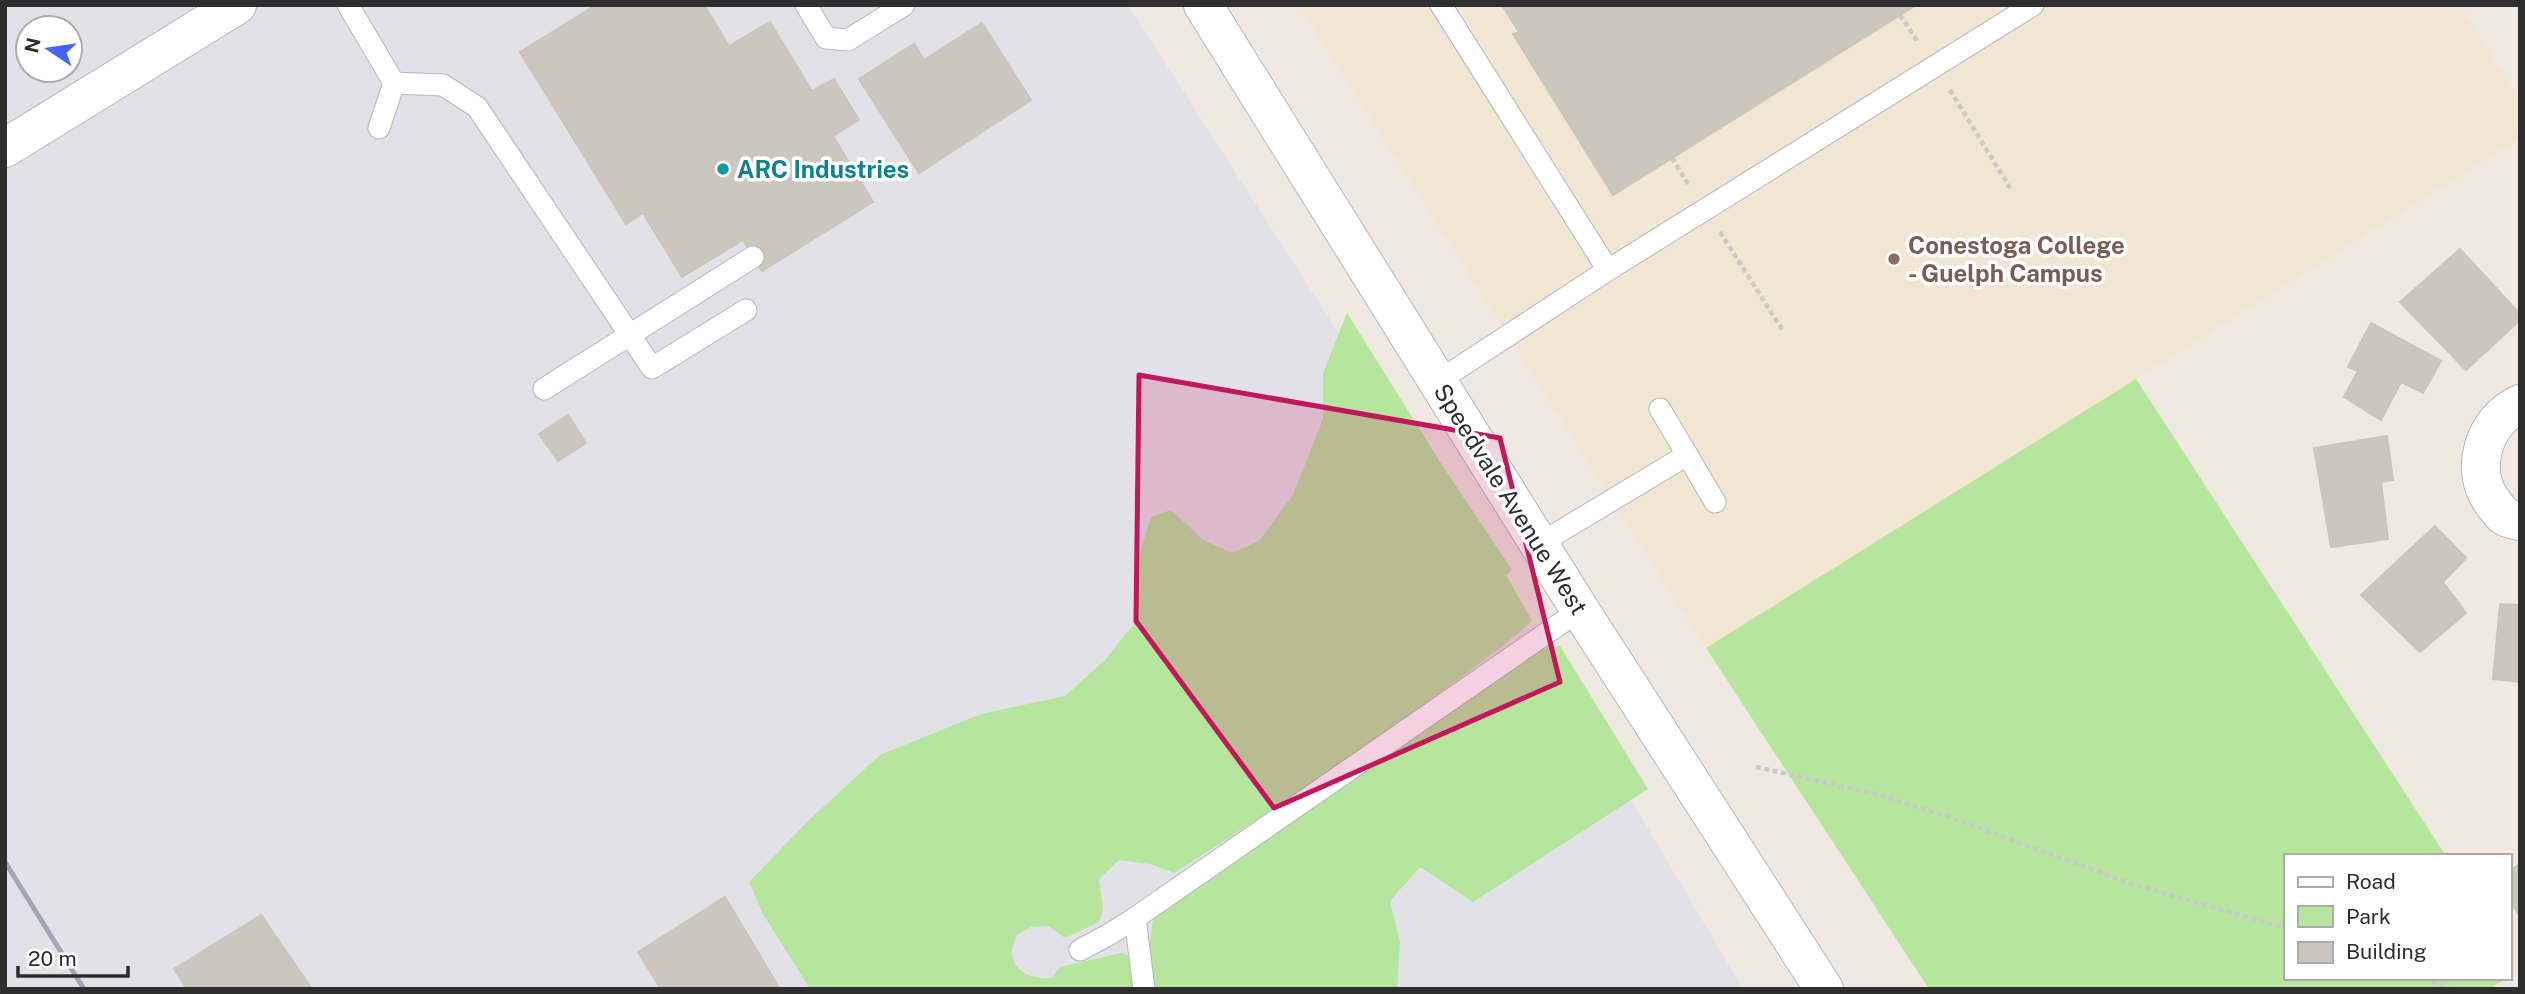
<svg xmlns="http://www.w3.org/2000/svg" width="2525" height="994" font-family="'Public Sans',sans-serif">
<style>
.industrial{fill:#e3e1e8;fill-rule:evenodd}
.education{fill:#f0e6d1}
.green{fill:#b6e59e}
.building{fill:#cbc7bf;stroke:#cbc5ba;stroke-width:2}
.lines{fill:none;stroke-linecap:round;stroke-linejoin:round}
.lane-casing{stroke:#b4b7c1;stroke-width:23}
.street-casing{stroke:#b4b7c1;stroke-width:40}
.secondary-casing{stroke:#b4b7c1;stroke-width:40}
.path{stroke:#c9c9c9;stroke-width:4.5;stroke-dasharray:5 3.5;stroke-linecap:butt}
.lane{stroke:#fff;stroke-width:21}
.street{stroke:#fff;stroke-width:38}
.secondary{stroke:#fff;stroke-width:38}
.rail{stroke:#a3a6b8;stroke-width:5}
.marked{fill:#c2185b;fill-opacity:0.2;stroke:#c2185b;stroke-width:5;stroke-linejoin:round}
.culture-dot{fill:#0f9aa8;stroke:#fff;stroke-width:2.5}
.education-dot{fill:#8d6e63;stroke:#fff;stroke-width:2.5}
.labels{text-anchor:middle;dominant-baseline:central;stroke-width:7;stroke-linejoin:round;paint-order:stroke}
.culture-label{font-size:24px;font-weight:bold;fill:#0d838f;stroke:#fff;text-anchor:start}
.education-label{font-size:24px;font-weight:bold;fill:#785e54;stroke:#fff;text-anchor:start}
.street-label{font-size:24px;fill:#2e2e2e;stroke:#fff}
</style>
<rect width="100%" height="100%" fill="#efe9e1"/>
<path class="industrial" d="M5,5H1128L1549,661L1743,989H5ZM28,28H70V70H28Z"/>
<path class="education" d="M1299,5H2459L2520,100V138L1706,648Z"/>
<g class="green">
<path d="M1347,313L1442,465L1512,570L1506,575L1532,621C1500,650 1465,674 1431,699C1348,761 1261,817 1174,873L1150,864L1119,860L1099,879L1103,910L1099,922L1065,938L1048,926L1031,927L1017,935C1015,940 1012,947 1012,952C1012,973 1036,980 1052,978L1060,967L1122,953L1133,957L1149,949L1153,920L1165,907L1523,658L1549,647L1560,646L1648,789L1473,902L1420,867L1390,901L1400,942L1397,989H810L763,914L749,882L810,819L880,755L981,714L1065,696L1105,660L1137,620L1134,572L1151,517L1171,510L1203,540L1232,553L1259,541L1293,495L1323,419V373Z"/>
<path d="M2136,379L2446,856H2285V978H2507L2489,989H1929L1706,648Z"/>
</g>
<g class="building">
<path d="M596,5H704L729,46L770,22L812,91L834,79L859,120L833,136L873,202L762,271L743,240L682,277L643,213L626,224L520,52Z"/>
<path d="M1502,5H1916L1613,195L1513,34L1519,32Z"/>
<path d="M982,23L1031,100L919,173L859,79L914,44L924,60Z"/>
<path d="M2460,249L2520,314V320L2466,370L2400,302Z"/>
<path d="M2371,323L2441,361L2423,393L2401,382L2381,420L2344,397L2358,371L2348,367Z"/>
<path d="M568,415L586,443L558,461L539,434Z"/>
<path d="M2387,436L2393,480L2381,482L2388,539L2331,547L2314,448Z"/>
<path d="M2435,526L2466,558L2443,582L2466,613L2420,652L2361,595Z"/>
<path d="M2500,604L2520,605V682L2493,679Z"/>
<path d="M2520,864V917L2509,899V871Z"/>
<path d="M725,897L780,989H661L638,952Z"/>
<path d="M261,915L312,989H187L174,969Z"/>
</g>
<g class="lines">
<defs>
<g id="lane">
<path d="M348,5L394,83L443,85L477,107L652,368L746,310"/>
<path d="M806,5L826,38L848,40L904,5"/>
<path d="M1441,5L1608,270"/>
<path d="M379,128L394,83"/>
<path d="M1437,382L1608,270L2033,5"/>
<path d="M544,389L753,257"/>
<path d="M1660,409L1715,502"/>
<path d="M1539,544L1687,455"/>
<path d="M1135,918L1144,989"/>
<path d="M1080,950L1110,934L1135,918L1580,610"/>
</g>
<g id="street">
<path d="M5,148L237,5"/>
<path d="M2520,404C2484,420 2468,470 2493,503C2496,506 2500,513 2504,516C2508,519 2515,520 2520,521"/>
</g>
<path id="secondary" d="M1203,5L1580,610L1824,989"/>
</defs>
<use href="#lane" class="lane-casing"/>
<use href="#street" class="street-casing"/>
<use href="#secondary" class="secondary-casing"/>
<g class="path">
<path d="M1900,15L1918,42"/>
<path d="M1950,90L2010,188"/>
<path d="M1672,158L1690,187"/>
<path d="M1720,232L1783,331"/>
<path d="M1756,767L1872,793L1946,816L2129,883L2285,928"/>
<path d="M2424,978L2452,989"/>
</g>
<use href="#lane" class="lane"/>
<use href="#street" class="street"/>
<use href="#secondary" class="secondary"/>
<path class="rail" d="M5,862L84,989"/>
</g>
<path class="marked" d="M1139,375L1500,438L1560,682L1274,808L1136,621Z"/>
<circle class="culture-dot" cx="723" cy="169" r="7"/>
<circle class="education-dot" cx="1894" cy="259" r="7"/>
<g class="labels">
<g class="culture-label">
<text x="737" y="169">ARC Industries</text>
</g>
<g class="education-label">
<text x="1908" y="245">Conestoga College<tspan x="1908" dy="28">- Guelph Campus</tspan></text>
</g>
<g class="street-label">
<text transform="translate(1511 499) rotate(58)">Speedvale Avenue West</text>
</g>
</g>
<rect width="2525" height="994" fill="none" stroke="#2e2e2e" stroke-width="14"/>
<rect x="2284" y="854" width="228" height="126" fill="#ffffff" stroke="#ababab" stroke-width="2"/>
<rect x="2298" y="877" width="35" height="10" fill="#ffffff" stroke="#ababab" stroke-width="2"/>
<text x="2346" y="889" font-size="21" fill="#2e2e2e">Road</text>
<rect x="2298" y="906" width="35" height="21" fill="#b6e59e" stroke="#ababab" stroke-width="2"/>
<text x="2346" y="924" font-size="21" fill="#2e2e2e">Park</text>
<rect x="2298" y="942" width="35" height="21" fill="#cbc7bf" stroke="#ababab" stroke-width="2"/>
<text x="2346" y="959" font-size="21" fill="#2e2e2e">Building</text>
<g transform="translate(49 49) rotate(283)"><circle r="33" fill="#ffffff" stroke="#ababab" stroke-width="2"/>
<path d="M0-5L12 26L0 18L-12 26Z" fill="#4264fb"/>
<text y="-10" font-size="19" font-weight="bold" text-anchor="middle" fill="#2e2e2e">N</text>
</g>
<path d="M18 966v10h110v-10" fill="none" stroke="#2e2e2e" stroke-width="3.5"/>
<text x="28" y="966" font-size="21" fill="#2e2e2e" stroke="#ffffff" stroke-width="5" paint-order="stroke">20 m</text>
</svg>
